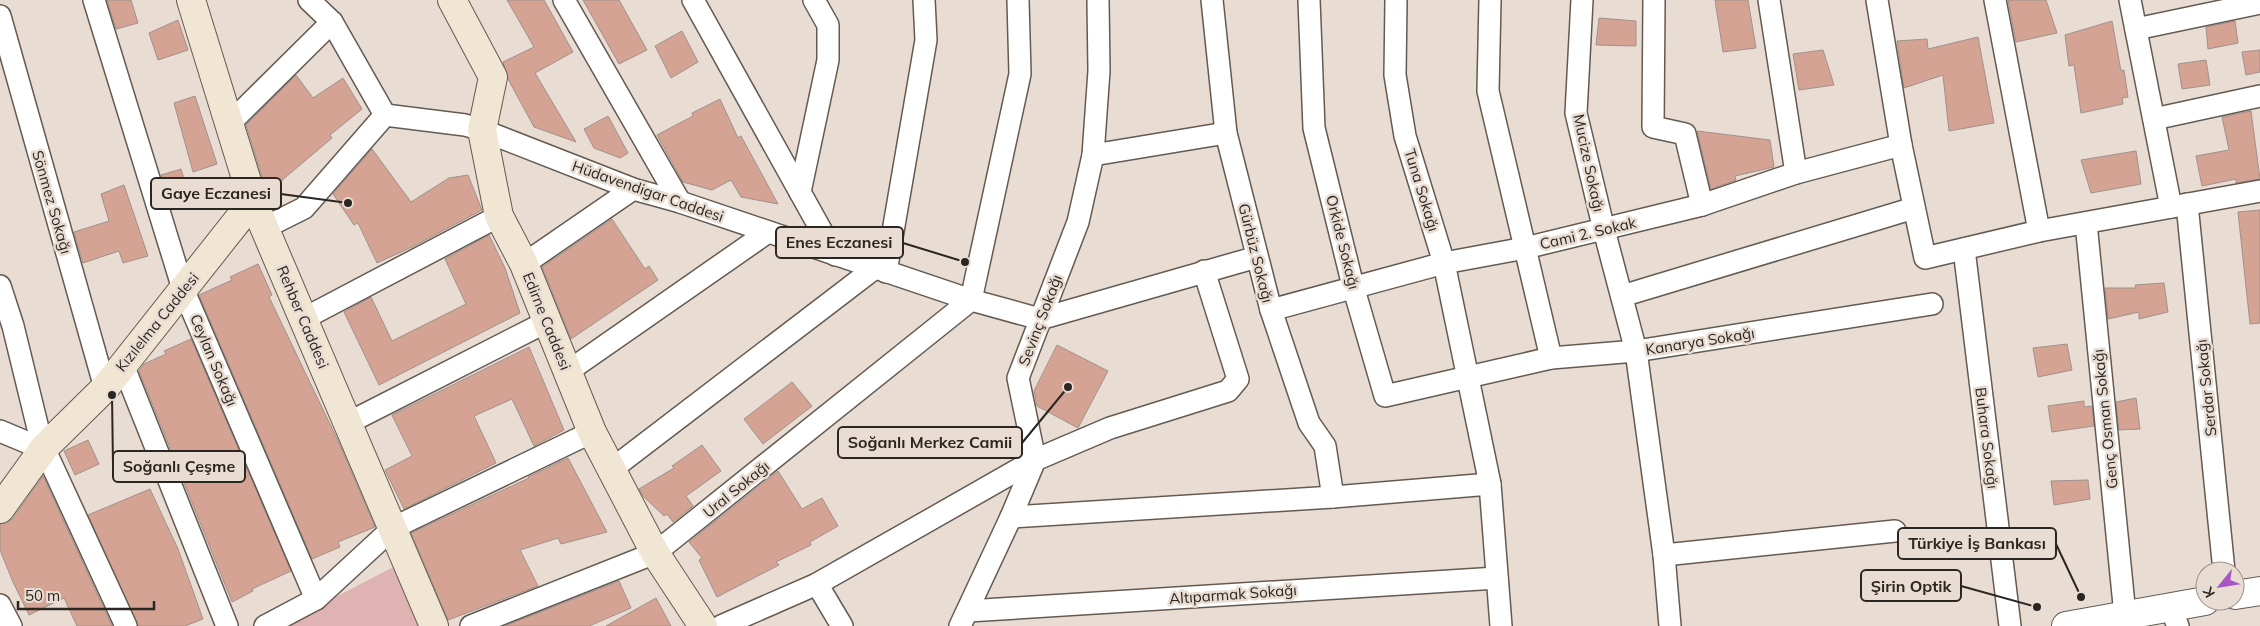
<svg xmlns="http://www.w3.org/2000/svg" width="2260" height="626" font-family="Mulish,sans-serif">
<style>
.green{fill:#e0b3b3}
.building{fill:#d5a393;stroke:#a0918c}
.lines{fill:none;stroke-linecap:round;stroke-linejoin:round}
.minor-casing{stroke:#645a51;stroke-width:24}
.tertiary-casing{stroke:#645a51;stroke-width:30}
.secondary-casing{stroke:#645a51;stroke-width:30}
.minor{stroke:#fff;stroke-width:21}
.tertiary{stroke:#fff;stroke-width:28}
.secondary{stroke:#f1e6d3;stroke-width:28}
.labels{text-anchor:middle;dominant-baseline:central;stroke-width:5;stroke-linejoin:round;paint-order:stroke}
.street-label{font-size:15px;fill:#2b2622;stroke:#e9ddd3}
.leader{fill:none;stroke:#2b2622;stroke-width:2}
.callout-dot{fill:#2b2622;stroke:#e9ddd3;stroke-width:2}
.callout{fill:#e9ddd3;stroke:#2b2622;stroke-width:2}
.callout-label{font-size:16px;text-anchor:middle;font-weight:bold;fill:#2b2622}
</style>
<rect width="100%" height="100%" fill="#e9ddd3"/>
<path class="green" d="M399,564L426,626H280Z"/>
<g class="building">
<path d="M107,0H131L138,23L116,29Z"/>
<path d="M507,0H544L573,52L535,73L576,142L534,127L508,79L503,62L534,47Z"/>
<path d="M583,0H619L647,50L619,64Z"/>
<path d="M1715,0H1748L1756,48L1723,52Z"/>
<path d="M2008,0H2046L2057,33L2016,42Z"/>
<path d="M1599,18L1636,21V46L1596,45Z"/>
<path d="M178,20L188,50L158,60L149,33Z"/>
<path d="M2112,21L2121,71L2124,70L2128,97L2122,98L2123,104L2081,113L2074,65L2069,66L2065,35Z"/>
<path d="M2235,21L2238,43L2208,49L2206,27Z"/>
<path d="M682,31L698,62L671,78L655,46Z"/>
<path d="M1978,37L1994,123L1949,131L1943,75L1904,88L1897,41L1927,39L1928,49Z"/>
<path d="M1823,50L1834,85L1799,90L1793,54Z"/>
<path d="M2260,50V72L2246,75L2242,52Z"/>
<path d="M2206,60L2210,85L2182,89L2178,64Z"/>
<path d="M296,75L313,98L343,78L362,109L330,135L332,138L267,193L246,125Z"/>
<path d="M195,96L217,164L193,172L174,103Z"/>
<path d="M720,99L738,138L741,136L778,204L741,197L731,180L712,190L683,182L657,135L693,116L692,113Z"/>
<path d="M2251,111L2260,179L2236,183V179L2202,186L2196,156L2229,150L2222,117Z"/>
<path d="M608,116L628,153L620,158L594,148L584,129Z"/>
<path d="M1697,131L1770,140L1774,167L1735,176L1736,180L1711,189Z"/>
<path d="M372,149L411,202L449,178L468,175L482,210L414,246L377,263L358,223L354,225L333,194Z"/>
<path d="M2136,151L2141,184L2091,193L2081,160Z"/>
<path d="M181,169L190,199L171,207L161,175Z"/>
<path d="M124,185L148,256L123,263L119,251L83,263L74,232L109,221L101,194Z"/>
<path d="M2260,210V323L2250,324L2238,212Z"/>
<path d="M612,219L645,269L649,266L658,280L571,339L542,267Z"/>
<path d="M489,235L505,268L520,313L379,385L344,312L371,297L392,341L466,304L445,259Z"/>
<path d="M258,264L272,295L269,297L339,443L375,527L338,542L340,547L312,559L199,295L232,280L230,277Z"/>
<path d="M2164,283L2168,312L2139,319V312L2108,319L2105,288H2136L2135,285Z"/>
<path d="M191,339L291,571L252,589L253,591L232,602L139,371L144,364L166,354L164,351Z"/>
<path d="M2067,344L2072,370L2038,377L2033,348Z"/>
<path d="M1057,345L1108,371L1078,428L1037,406L1034,391Z"/>
<path d="M529,347L564,430L534,446L512,399L474,416L496,463L404,509L385,470L412,456L392,415Z"/>
<path d="M792,382L812,406L763,444L744,419Z"/>
<path d="M2136,398L2140,429L2119,430L2116,402Z"/>
<path d="M2084,401V407L2092,406L2094,426L2052,432L2048,406Z"/>
<path d="M88,440L99,464L75,475L64,451Z"/>
<path d="M702,445L721,471L686,496L693,506L673,522L667,514L664,516L643,496L639,489L674,468L672,466Z"/>
<path d="M568,458L607,532L561,544L558,538L520,550L538,586L448,620L411,533L529,478L528,477Z"/>
<path d="M778,471L802,509L822,498L838,526L810,542L811,545L776,562L779,565L717,597L699,560L702,558L689,542Z"/>
<path d="M43,476L112,626H77L64,598L29,615L13,582L0,550V524L7,523L13,518Z"/>
<path d="M2088,480L2090,499L2054,505L2051,481Z"/>
<path d="M150,489L178,549L203,619L185,626H138L88,515Z"/>
<path d="M619,581L631,608L589,626H505Z"/>
<path d="M656,598L671,626H606Z"/>
</g>
<g class="lines">
<defs>
<g id="minor">
<path d="M94,0L183,289L316,599"/>
<path d="M309,0L332,22L385,115"/>
<path d="M564,0L680,202"/>
<path d="M693,0L835,255"/>
<path d="M1212,0L1226,133L1271,310L1309,423L1325,446L1333,497"/>
<path d="M1309,0L1314,128L1353,286L1385,396L1551,358L1636,351L1932,304"/>
<path d="M1396,0L1395,75L1405,136L1444,263L1490,484L1501,626"/>
<path d="M1490,0L1488,91L1551,358"/>
<path d="M1582,0L1576,113L1604,230L1636,351L1664,555L1670,626"/>
<path d="M1654,0L1653,127L1685,134L1702,205"/>
<path d="M1769,0L1796,173"/>
<path d="M1877,0L1901,145L1925,258L2039,231L2260,191"/>
<path d="M1995,0L2039,231"/>
<path d="M2130,0L2171,207"/>
<path d="M0,16L105,388"/>
<path d="M2136,29L2260,3"/>
<path d="M2154,119L2260,96"/>
<path d="M229,124L332,22"/>
<path d="M1093,155L1226,133"/>
<path d="M800,192L828,60V25L814,0"/>
<path d="M2187,204L2224,571"/>
<path d="M2086,223L2125,615"/>
<path d="M264,228L304,208L385,115L465,125L482,130L633,189L680,202L971,300L1040,319"/>
<path d="M1964,249L2010,626"/>
<path d="M524,264L633,189"/>
<path d="M886,272L926,40L924,0"/>
<path d="M0,286L13,326L43,449"/>
<path d="M1622,296L1914,208"/>
<path d="M1271,310L1444,263L1525,248L1702,205L1796,173L1901,145"/>
<path d="M305,318L499,216"/>
<path d="M1040,319L1257,257"/>
<path d="M123,365L227,626"/>
<path d="M567,372L768,232"/>
<path d="M348,423L548,321"/>
<path d="M0,431L43,449"/>
<path d="M44,448L126,626"/>
<path d="M612,469L875,268"/>
<path d="M1011,517L1333,497L1490,484"/>
<path d="M1664,555L1895,531"/>
<path d="M817,584L842,626"/>
<path d="M0,605L11,626"/>
<path d="M2170,607L2178,626"/>
<path d="M968,611L1497,578"/>
<path d="M265,626L316,599L393,528L592,432"/>
<path d="M471,626L655,553L971,300L1020,74L1018,0"/>
<path d="M721,626L817,584L1035,460L1110,428L1228,391L1238,379L1204,271"/>
<path d="M960,626L1011,517L1035,460L1018,378L1078,222L1093,155L1099,71L1098,0"/>
</g>
<g id="tertiary">
<path d="M2235,595L2260,591"/>
<path d="M2066,626L2205,601"/>
</g>
<g id="secondary">
<path d="M191,0L253,201L434,626"/>
<path d="M452,0L493,77L482,130L499,216L524,264L592,432L655,553L703,626"/>
<path d="M0,509L44,448L105,388L253,201"/>
</g>
</defs>
<use href="#minor" class="minor-casing"/>
<use href="#tertiary" class="tertiary-casing"/>
<use href="#secondary" class="secondary-casing"/>
<use href="#minor" class="minor"/>
<use href="#tertiary" class="tertiary"/>
<use href="#secondary" class="secondary"/>
</g>
<g class="labels">
<g class="street-label">
<text transform="translate(1589 163) rotate(78)">Mucize Sokağı</text>
<text transform="translate(1422 190) rotate(73)">Tuna Sokağı</text>
<text transform="translate(648 191) rotate(19)">Hüdavendigar Caddesi</text>
<text transform="translate(52 202) rotate(74)">Sönmez Sokağı</text>
<text transform="translate(1588 233) rotate(-13)">Cami 2. Sokak</text>
<text transform="translate(1343 242) rotate(76)">Orkide Sokağı</text>
<text transform="translate(1256 253) rotate(76)">Gürbüz Sokağı</text>
<text transform="translate(303 317) rotate(67)">Rehber Caddesi</text>
<text transform="translate(1040 320) rotate(-69)">Sevinç Sokağı</text>
<text transform="translate(547 321) rotate(68)">Edirne Caddesi</text>
<text transform="translate(157 322) rotate(-51)">Kızılelma Caddesi</text>
<text transform="translate(1700 341) rotate(-9)">Kanarya Sokağı</text>
<text transform="translate(214 360) rotate(67)">Ceylan Sokağı</text>
<text transform="translate(2206 388) rotate(-96)">Serdar Sokağı</text>
<text transform="translate(2105 419) rotate(-96)">Genç Osman Sokağı</text>
<text transform="translate(1987 438) rotate(83)">Buhara Sokağı</text>
<text transform="translate(736 489) rotate(-39)">Ural Sokağı</text>
<text transform="translate(1233 594) rotate(-4)">Altıparmak Sokağı</text>
</g>
</g>
<path class="leader" d="M348 203L281 194M965 262L903 243M1068 387L1022 443M112 395L113 466M2081 597L2056 544M2037 607L1961 586"/>
<g class="callout-dot">
<circle cx="348" cy="203" r="5"/>
<circle cx="965" cy="262" r="5"/>
<circle cx="1068" cy="387" r="5"/>
<circle cx="112" cy="395" r="5"/>
<circle cx="2081" cy="597" r="5"/>
<circle cx="2037" cy="607" r="5"/>
</g>
<g class="callout">
<rect x="151" y="178" width="130" height="31" rx="5"/>
<rect x="776" y="227" width="127" height="31" rx="5"/>
<rect x="838" y="427" width="184" height="31" rx="5"/>
<rect x="113" y="451" width="132" height="31" rx="5"/>
<rect x="1898" y="528" width="158" height="31" rx="5"/>
<rect x="1861" y="570" width="100" height="31" rx="5"/>
</g>
<g class="callout-label">
<text x="216" y="199">Gaye Eczanesi</text>
<text x="839" y="248">Enes Eczanesi</text>
<text x="930" y="448">Soğanlı Merkez Camii</text>
<text x="179" y="472">Soğanlı Çeşme</text>
<text x="1977" y="549">Türkiye İş Bankası</text>
<text x="1911" y="592">Şirin Optik</text>
</g>
<g transform="translate(2220 586) rotate(240)"><circle r="24" fill="#e9ddd3" stroke="#9d948c"/>
<path d="M0-4L9 19L0 12L-9 19Z" fill="#a857c7"/>
<text y="-8" font-size="14" font-weight="bold" text-anchor="middle" fill="#2b2622">K</text>
</g>
<path d="M18 601v8h136v-8" fill="none" stroke="#2b2622" stroke-width="2.5"/>
<text x="25" y="601" font-size="15" fill="#2b2622" stroke="#e9ddd3" stroke-width="4" paint-order="stroke">50 m</text>
</svg>
